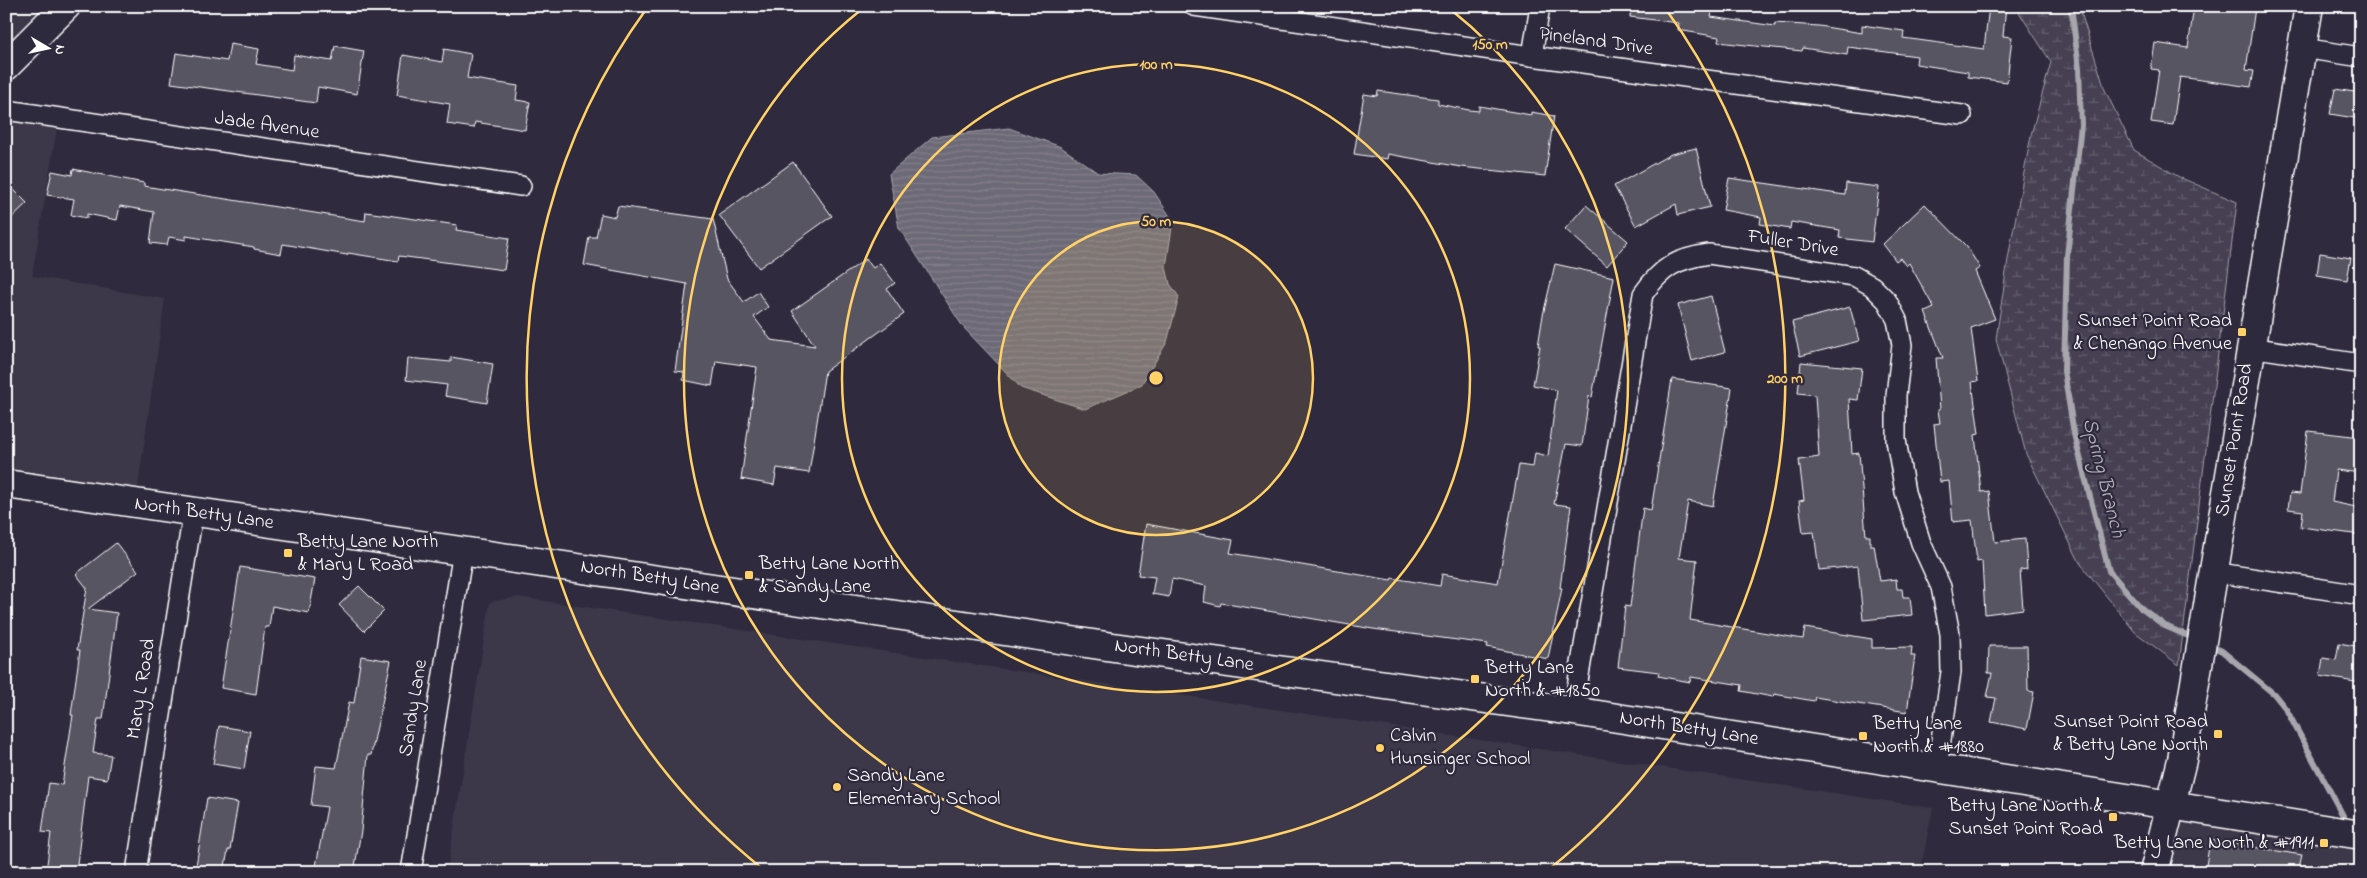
<svg xmlns="http://www.w3.org/2000/svg" width="2367" height="878" font-family="'Indie Flower',sans-serif">
<style>
.built{fill:#3c3749}
.wetland{fill:url(#wetland-marsh);stroke:#a2a0a8}
.water{fill:url(#water-rules);stroke:#a7a6ad}
.lines{fill:none;stroke-linecap:round;stroke-linejoin:round}
.stream{stroke:#a7a6ad;stroke-width:6}
.building{fill:#595564;stroke:#fff}
.street-casing{stroke:#fff;stroke-width:22}
.secondary-casing{stroke:#fff;stroke-width:31}
.street{stroke:#2f2a3d;stroke-width:19}
.secondary{stroke:#2f2a3d;stroke-width:28}
.ring{fill:none;stroke:#ffd166;stroke-width:2.5}
.poi-dot{fill:#ffd166;stroke:#2f2a3d;stroke-width:2}
.labels{text-anchor:middle;dominant-baseline:central;stroke-width:4.5;stroke-linejoin:round;paint-order:stroke}
.street-label{font-size:20px;fill:#fff;stroke:#2f2a3d}
.poi-label{font-size:20px;fill:#fff;stroke:#2f2a3d;text-anchor:start}
.water-label{font-size:21px;font-style:italic;fill:#b6b4bb;stroke:#2f2a3d}
.centre{fill:#ffd166;stroke:#2f2a3d;stroke-width:2.5}
.ring-label{font-size:15px;text-anchor:middle;font-weight:bold;fill:#ffd166;stroke:#2f2a3d;stroke-width:4.5;stroke-linejoin:round;paint-order:stroke}
</style>
<defs>
<pattern id="wetland-marsh" width="20" height="14" patternUnits="userSpaceOnUse" patternTransform="scale(1.25)"><rect width="20" height="14" fill="#464152"/><path d="M1 5h8M5 5V1M11 12h8M15 12V8" fill="none" stroke="#625e6c"/></pattern>
<pattern id="water-rules" width="6" height="5" patternUnits="userSpaceOnUse" patternTransform="scale(1.25)"><rect width="6" height="5" fill="#6d6a77"/><path d="M0 2.5h6" fill="none" stroke="#83808b"/></pattern>
</defs>
<rect width="100%" height="100%" fill="#2f2a3d"/>
<filter id="ink" filterUnits="userSpaceOnUse"><feTurbulence type="fractalNoise" baseFrequency=".02" numOctaves="2"/><feDisplacementMap in="SourceGraphic" scale="10" xChannelSelector="R" yChannelSelector="G"/><feConvolveMatrix kernelMatrix="1 2 1 2 8 2 1 2 1" color-interpolation-filters="sRGB"/></filter>
<g filter="url(#ink)">
<g class="built">
<path d="M6,6H49L6,50Z"/>
<path d="M6,121L57,128L32,276L165,299L137,493L6,473Z"/>
<path d="M518,597L1227,702L1933,808L1920,872H447L490,602Z"/>
<path d="M2180,818L2361,851L2360,872H2170Z"/>
</g>
<path class="wetland" d="M2015,6H2079L2105,90L2134,150L2179,177L2237,202L2179,665L2135,632L2080,563L2026,454L1996,339L2008,259L2031,135L2051,62Z"/>
<path class="water" d="M1009,128L1061,147L1098,173L1136,175L1154,192L1173,221L1166,267L1170,284L1179,297L1167,342L1141,385L1085,409L1021,388L963,327L899,228L889,174L932,137Z"/>
<g class="lines">
<g class="stream">
<path d="M2071,6L2079,68L2081,125L2067,256L2064,371L2074,434L2109,571L2141,608L2165,626L2195,639"/>
<path d="M2209,645L2222,651L2274,694L2286,709L2348,825"/>
</g>
</g>
<g class="building">
<path d="M1631,6H1674L1712,12L1711,17L1775,26V23L1819,26L1862,33V25L1904,31L1903,38L1984,49L1989,6H2006L2003,36L2012,37L2007,82L1968,77V72L1916,64L1917,56L1848,47L1847,55L1803,48L1802,51L1718,42L1719,37L1678,30L1679,23L1630,17Z"/>
<path d="M2194,6L2255,8L2246,70L2254,71L2251,87L2180,77L2173,125L2151,122L2159,70L2151,69L2155,43L2188,48Z"/>
<path d="M230,44L259,49L256,64L292,70L294,55L332,61L335,46L364,51L357,94L318,87L316,103L171,83L176,53L227,61Z"/>
<path d="M444,49L471,54L467,78L518,86L516,100L530,102L525,130L475,122L474,128L447,124L450,104L397,95L403,55L442,62Z"/>
<path d="M2335,89L2361,93V119L2330,114Z"/>
<path d="M1378,91L1438,99V104L1469,110L1479,111V106L1531,115V112L1554,116L1545,176L1461,167L1388,154L1387,159L1354,154L1364,94L1377,96Z"/>
<path d="M1696,148L1710,207L1678,215L1676,204L1636,226L1614,186L1671,154Z"/>
<path d="M793,162L832,216L759,268L719,215Z"/>
<path d="M73,169L144,183V186L365,221L366,212L457,225L456,230L509,238L504,270L399,256L398,261L348,253L347,255L283,244L281,254L254,249V247L186,236V240L169,237L167,245L150,243L154,212L120,206L117,220L87,214V218L71,215L74,199L47,195L52,171L72,175Z"/>
<path d="M1729,178L1845,195L1846,183L1879,187L1872,242L1839,238L1840,230L1791,222L1790,229L1760,224L1761,217L1723,210Z"/>
<path d="M6,182L27,203L6,223Z"/>
<path d="M1925,204L1967,247L1980,268L1975,271L1995,319L1971,328L1978,381L1972,382L1979,434L1975,435L1981,492L1989,491L1995,542L2025,539L2027,569L2020,570L2023,609L1985,614L1982,561L1977,562L1972,520L1953,522L1949,481L1940,482L1934,424L1940,423L1938,410L1940,409L1936,358H1943L1925,312L1934,308L1909,263L1906,266L1900,258L1896,261L1883,244Z"/>
<path d="M1586,205L1628,241L1607,266L1565,229Z"/>
<path d="M618,206L713,219L727,279L744,302L758,292L768,307L754,317L771,340L815,346L792,311L866,259L873,268L880,263L895,283L887,289L904,314L825,371L809,473L777,468L774,485L741,479L757,367L716,361L712,386L683,380L684,372L675,371L687,284L584,265L589,237H596L601,214L615,217Z"/>
<path d="M2320,253L2351,258L2347,280L2317,275Z"/>
<path d="M1555,264L1614,277L1592,397L1589,396L1582,446L1566,444L1554,504L1571,506L1560,588H1562L1548,659L1487,647L1488,644L1373,629L1221,603L1220,606L1204,602L1206,586L1172,579L1169,597L1152,594L1155,577L1138,575L1146,524L1233,540L1230,553L1391,580L1392,578L1440,586L1442,574L1498,583L1519,465L1533,467L1535,453L1548,456L1557,390L1533,385L1540,346H1538L1543,315Z"/>
<path d="M1711,296L1725,352L1692,361L1678,305Z"/>
<path d="M1850,307L1859,341L1800,356L1792,322Z"/>
<path d="M451,357L493,364L487,403L445,396L447,385L406,380L408,358L451,362Z"/>
<path d="M1801,362L1862,368L1858,400L1849,399L1852,454L1859,453L1866,536H1870V545H1874L1880,581L1896,579L1897,589H1902L1903,597H1910L1912,615L1863,620L1858,566L1819,570L1814,532L1803,533L1799,501L1804,500L1799,460L1819,457L1815,395L1798,393Z"/>
<path d="M1672,379L1732,388L1713,506L1688,501L1679,558L1697,560L1690,620L1803,639L1805,628L1872,639V648L1912,647L1911,656H1915L1907,712L1815,697L1814,701L1774,694L1773,697L1741,691L1742,685L1691,677L1690,682L1658,676L1659,672L1618,667L1625,606L1630,607L1643,508L1651,510Z"/>
<path d="M2308,431L2361,437V473L2336,470L2332,502L2361,508V535L2301,527L2303,511L2288,509L2290,493L2300,494Z"/>
<path d="M116,543L138,571L88,609L117,613L103,719H98L93,753L111,755L107,779L88,776L76,872H46L51,833L42,832L49,783L62,785L73,715H71L80,650H77L87,588L76,574Z"/>
<path d="M240,567L315,579L309,613L272,606L269,627H265L256,694L221,688Z"/>
<path d="M359,586L384,611L364,631L339,605Z"/>
<path d="M2339,643L2361,647V683L2320,676L2323,658L2336,660Z"/>
<path d="M1989,646H2027L2028,691L2034,692L2027,729L1991,722L1996,698L1987,697L1992,673H1988Z"/>
<path d="M361,656L391,661L371,755H368L361,831L354,872H349L316,866L327,807L311,805L316,766L336,768L349,702L354,703Z"/>
<path d="M219,726L250,731L244,769L213,764Z"/>
<path d="M207,798L238,803L230,850H228L224,872H195Z"/>
<path d="M2210,840L2302,855L2298,872H2205Z"/>
</g>
<g class="lines">
<defs>
<g id="street">
<path d="M1194,6L1532,56L1962,115"/>
<path d="M2302,48L2361,57"/>
<path d="M1532,56L1540,6"/>
<path d="M6,110L521,186"/>
<path d="M2250,347L2361,364"/>
<path d="M2213,572L2361,595"/>
<path d="M1573,711L1643,294C1662,267 1676,259 1709,254L1854,276L1872,286L1887,301L1897,320L1902,345L1896,395V440L1905,492L1921,543L1941,587L1950,634L1951,672L1937,767"/>
<path d="M136,872L193,513"/>
<path d="M411,872L463,551"/>
</g>
<g id="secondary">
<path d="M6,66L66,6"/>
<path d="M6,484L1120,648L1573,711L2361,835"/>
<path d="M2154,872L2182,760L2309,6"/>
</g>
</defs>
<use href="#street" class="street-casing"/>
<use href="#secondary" class="secondary-casing"/>
<use href="#street" class="street"/>
<use href="#secondary" class="secondary"/>
</g>
</g>
<circle cx="1156" cy="378" r="157" fill="#ffd166" fill-opacity=".12"/>
<g class="ring">
<circle cx="1156" cy="378" r="157"/>
<circle cx="1156" cy="378" r="314"/>
<path d="M1450 9A472 472 0 1 1 862 9"/>
<path d="M764 870A629 629 0 0 1 647 8M1665 8A629 629 0 0 1 1548 870"/>
</g>
<g class="poi-dot">
<rect x="2237" y="327" width="10" height="10" rx="2.5"/>
<rect x="283" y="548" width="10" height="10" rx="2.5"/>
<rect x="744" y="570" width="10" height="10" rx="2.5"/>
<rect x="1470" y="674" width="10" height="10" rx="2.5"/>
<rect x="2213" y="729" width="10" height="10" rx="2.5"/>
<rect x="1858" y="731" width="10" height="10" rx="2.5"/>
<circle cx="1380" cy="748" r="5"/>
<circle cx="837" cy="787" r="5"/>
<rect x="2108" y="812" width="10" height="10" rx="2.5"/>
<rect x="2319" y="838" width="10" height="10" rx="2.5"/>
</g>
<g class="labels">
<g class="street-label">
<text transform="translate(1596 42) rotate(8)">Pineland Drive</text>
<text transform="translate(267 126) rotate(8)">Jade Avenue</text>
<text transform="translate(1793 244) rotate(9)">Fuller Drive</text>
<text transform="translate(2235 440) rotate(-81)">Sunset Point Road</text>
<text transform="translate(204 514) rotate(8)">North Betty Lane</text>
<text transform="translate(650 578) rotate(9)">North Betty Lane</text>
<text transform="translate(1184 656) rotate(8)">North Betty Lane</text>
<text transform="translate(142 689) rotate(-81)">Mary L Road</text>
<text transform="translate(414 708) rotate(-81)">Sandy Lane</text>
<text transform="translate(1689 729) rotate(9)">North Betty Lane</text>
</g>
<g class="poi-label">
<text x="2232" y="321" text-anchor="end">Sunset Point Road<tspan x="2232" dy="23">&amp; Chenango Avenue</tspan></text>
<text x="298" y="542">Betty Lane North<tspan x="298" dy="23">&amp; Mary L Road</tspan></text>
<text x="759" y="564">Betty Lane North<tspan x="759" dy="23">&amp; Sandy Lane</tspan></text>
<text x="1485" y="668">Betty Lane<tspan x="1485" dy="23">North &amp; #1850</tspan></text>
<text x="2208" y="722" text-anchor="end">Sunset Point Road<tspan x="2208" dy="23">&amp; Betty Lane North</tspan></text>
<text x="1873" y="724">Betty Lane<tspan x="1873" dy="23">North &amp; #1880</tspan></text>
<text x="1390" y="736">Calvin<tspan x="1390" dy="23">Hunsinger School</tspan></text>
<text x="847" y="776">Sandy Lane<tspan x="847" dy="23">Elementary School</tspan></text>
<text x="2103" y="806" text-anchor="end">Betty Lane North &amp;<tspan x="2103" dy="23">Sunset Point Road</tspan></text>
<text x="2314" y="843" text-anchor="end">Betty Lane North &amp; #1911</text>
</g>
<g class="water-label">
<text transform="translate(2103 478) rotate(76)">Spring Branch</text>
</g>
</g>
<circle cx="1156" cy="378" r="8" class="centre"/>
<g class="ring-label">
<text x="1490" y="49">150 m</text>
<text x="1156" y="69">100 m</text>
<text x="1156" y="226">50 m</text>
<text x="1785" y="383">200 m</text>
</g>
<rect width="2367" height="878" fill="none" stroke="#2f2a3d" stroke-width="25"/>
<rect x="12" y="12" width="2342" height="853" fill="none" stroke="#fff" stroke-width="2" filter="url(#ink)"/>
<g transform="translate(48 48) rotate(99)" stroke="#2f2a3d" stroke-width="4" paint-order="stroke">
<path d="M0-4L9 19L0 12L-9 19Z" fill="#ffffff"/>
<text y="-8" font-size="14" font-weight="bold" text-anchor="middle" fill="#ffffff">N</text>
</g>
</svg>
